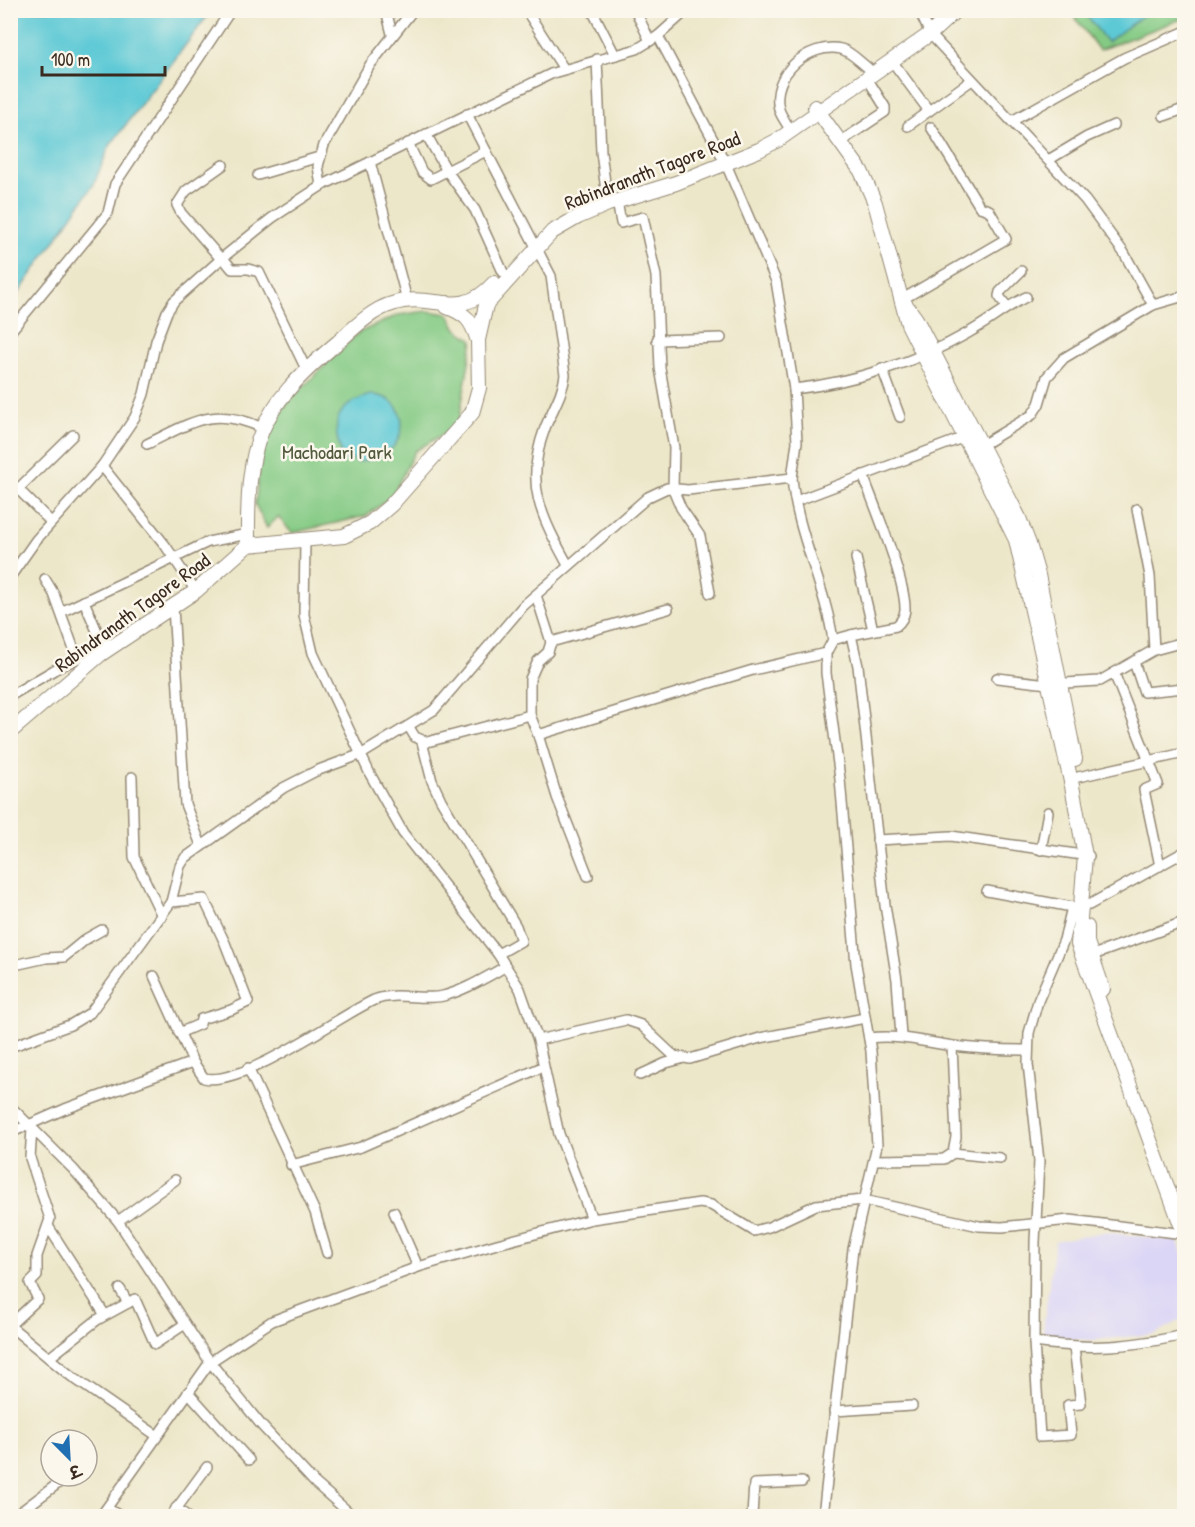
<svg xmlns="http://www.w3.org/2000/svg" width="1195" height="1527" font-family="'Patrick Hand','Playpen Sans Deva',sans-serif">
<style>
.built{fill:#dcd6f6}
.green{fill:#84ca84;stroke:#607a51;stroke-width:1.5}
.water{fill:#5dc9d5;stroke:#4c7a7a;stroke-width:1.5}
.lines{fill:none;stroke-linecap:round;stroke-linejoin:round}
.street-casing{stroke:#948874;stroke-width:12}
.secondary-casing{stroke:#948874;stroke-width:16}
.street{stroke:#fff;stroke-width:9}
.secondary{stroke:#fff;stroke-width:14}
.labels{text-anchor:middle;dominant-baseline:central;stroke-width:5;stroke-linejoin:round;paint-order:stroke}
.street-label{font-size:20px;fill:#3b2a1e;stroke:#fbf7ec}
.park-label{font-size:20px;fill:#515a3d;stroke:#fbf7ec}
</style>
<rect width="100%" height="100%" fill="#fbf7ec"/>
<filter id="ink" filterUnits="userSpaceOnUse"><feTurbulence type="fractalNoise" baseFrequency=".0167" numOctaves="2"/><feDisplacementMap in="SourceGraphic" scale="12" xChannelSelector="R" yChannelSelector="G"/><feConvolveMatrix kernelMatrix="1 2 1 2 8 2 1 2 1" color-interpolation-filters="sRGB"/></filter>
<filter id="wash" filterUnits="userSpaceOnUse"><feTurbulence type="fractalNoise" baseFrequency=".008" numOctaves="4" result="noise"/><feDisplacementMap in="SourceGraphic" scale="24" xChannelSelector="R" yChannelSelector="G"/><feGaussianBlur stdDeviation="1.35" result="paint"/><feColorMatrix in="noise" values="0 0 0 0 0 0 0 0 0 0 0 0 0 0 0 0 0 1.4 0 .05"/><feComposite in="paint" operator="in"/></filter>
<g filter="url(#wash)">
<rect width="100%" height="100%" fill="#ede7ca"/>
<path class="built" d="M1104,1232L1178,1241L1184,1260V1318L1156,1334L1093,1340L1042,1337L1055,1241Z"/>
<g class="green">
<path d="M1070,11H1184V18L1099,50Z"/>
<path d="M427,311L449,314L457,329L473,340L458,425L415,451L392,496L366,516L292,533L278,517L267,528L255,504L263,442L273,421L292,398L358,333L398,315Z"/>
</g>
<g class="water">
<path d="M11,10L211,11L109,147L94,184L11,304Z"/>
<path d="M1083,11H1149L1107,42Z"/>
<path d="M370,395C400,394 412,426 392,448C383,458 369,460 357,462L349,457L346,461L338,456L341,452C330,420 338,405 370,395Z"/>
</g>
</g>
<g filter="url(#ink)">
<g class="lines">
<defs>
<g id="street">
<path d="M386,10L392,34"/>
<path d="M526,10L564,69"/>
<path d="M592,10L615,55"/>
<path d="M635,10L650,41"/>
<path d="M919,10L930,34L1085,200L1124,253L1153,305"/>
<path d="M597,59L601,152L607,198"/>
<path d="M892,61L929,111"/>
<path d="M467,114L551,276L565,375C563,394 552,410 545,428C524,484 541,516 568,565"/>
<path d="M1164,116L1184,109"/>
<path d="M1012,121L1124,58L1184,32"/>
<path d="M788,126C785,121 780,114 779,109C770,75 809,42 841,49C850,51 860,62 868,68"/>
<path d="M908,126L972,80"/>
<path d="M426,134L447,171L475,210L503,272"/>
<path d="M840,142L885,112V107L867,78"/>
<path d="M408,143L422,172L431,179L486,151"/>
<path d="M1050,159L1087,137L1114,125"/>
<path d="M370,162L407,300"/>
<path d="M258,175L319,157"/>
<path d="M321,186L318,166L324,145L370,65L413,10"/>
<path d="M617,201L621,223L643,217L656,276L660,368L674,448L673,489L681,508L700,536L710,593"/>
<path d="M223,258L232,269H248L259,272L306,369"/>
<path d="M221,259L181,213L177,205L186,191L223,165"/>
<path d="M901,300L1006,239L989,210L980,207L931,127"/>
<path d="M1007,307L999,296L1000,292L1021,271"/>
<path d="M10,332L108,213L115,184L231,10"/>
<path d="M657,340L721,338"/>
<path d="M882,368L900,417"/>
<path d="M794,389C850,383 920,361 968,333C988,322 1006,307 1026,297"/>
<path d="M147,444C191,423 213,405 262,428"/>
<path d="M977,448L1032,415L1039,404L1047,377L1064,358L1153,305L1184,296"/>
<path d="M102,466L165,545L196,591"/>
<path d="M792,478C797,534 825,585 833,640L826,653V673L840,779L856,964L871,1051L877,1145L853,1249L823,1516"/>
<path d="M796,501L970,435"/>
<path d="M1137,509L1150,576L1154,650"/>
<path d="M51,522L18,489L73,435"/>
<path d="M305,541L304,615L313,653L370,774L403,833L498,954L520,989L538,1040L559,1134L592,1219"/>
<path d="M856,558L873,630"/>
<path d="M10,577L36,540L102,466L135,417L144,394L156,341L167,312L174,301L221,259L272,218L321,186L553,73L637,49L658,36"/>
<path d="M45,579L54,594L77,658"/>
<path d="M84,601L103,645"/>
<path d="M173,607L185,804L201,845"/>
<path d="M61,612L208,542L248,534"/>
<path d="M851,635L896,626C901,622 904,618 905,610C906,581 874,505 863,475"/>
<path d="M833,640L851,635L858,666L885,905L897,980L901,1036"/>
<path d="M551,642L668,609"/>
<path d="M1134,662L1144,692L1184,688"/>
<path d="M1114,673L1158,784L1144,790L1160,866"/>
<path d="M997,678L1048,684L1100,681L1154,650L1184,642"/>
<path d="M10,696L54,670L108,643"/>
<path d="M530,715V679L538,661L548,652L551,642L536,595"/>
<path d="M409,727L415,737L427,742L530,715L538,735L753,670L826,653"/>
<path d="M538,735L557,797L588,876"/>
<path d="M422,742L432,781L441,800L516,926L521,941L498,954"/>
<path d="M132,777L134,857L162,916"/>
<path d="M1078,777L1184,753"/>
<path d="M877,840L951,836L1089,856"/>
<path d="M1041,850L1048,812"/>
<path d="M1184,852L1089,905L1072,907L1064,940L1038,1001L1029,1033L1028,1064L1039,1161L1035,1242L1034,1342C1092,1350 1128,1347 1184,1335"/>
<path d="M987,891L1072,907"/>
<path d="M171,902L204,899L225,943L248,1002L231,1010L201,1019L200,1024L179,1033"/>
<path d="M1093,955L1184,922"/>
<path d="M10,966L46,958L64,957L86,939L102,930"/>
<path d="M154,976L193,1062"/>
<path d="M869,1038C898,1034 924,1042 953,1046C978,1049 1002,1050 1028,1050"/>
<path d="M538,1040L626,1020L641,1025L674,1056L690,1059L760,1038L865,1018"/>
<path d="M10,1047L70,1025L90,1013L171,902L180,866L185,858L283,788L316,771L362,754L434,710L523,606L648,497L667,488L688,490L792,478L797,442L794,389L776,281L726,164L658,36L687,10"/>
<path d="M248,1068L315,1212L327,1253"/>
<path d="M640,1075L666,1063L681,1059"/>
<path d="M10,1106L73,1169L118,1221L210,1362L262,1426L315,1483L353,1516"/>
<path d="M10,1133L65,1109L193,1062L204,1078C243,1087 337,1017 374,1000C397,991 420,1001 443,996C464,991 486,977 505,967"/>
<path d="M953,1153L1000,1158"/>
<path d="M875,1160L944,1159L953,1153L956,1137L952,1046"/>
<path d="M291,1165L361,1147L542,1067"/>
<path d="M394,1212L418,1267"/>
<path d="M118,1221L175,1180"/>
<path d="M48,1226L105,1315"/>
<path d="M120,1289L128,1303L135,1299L155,1344L185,1324"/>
<path d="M10,1325L38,1299L30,1283L37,1276V1256L50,1219L30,1158L32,1129"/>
<path d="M10,1326L71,1376L156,1435"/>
<path d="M1034,1342L1040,1437L1071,1435L1068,1405L1081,1404L1074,1347"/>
<path d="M49,1358L97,1320L128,1303"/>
<path d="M188,1392L249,1460"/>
<path d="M834,1411L912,1406"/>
<path d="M107,1508L120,1516"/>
<path d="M176,1508L187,1516"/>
<path d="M15,1516L68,1476"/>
<path d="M101,1516L210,1362L272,1321L418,1267L497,1244L592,1219L700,1203L711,1205L754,1231L769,1227L816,1205L863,1200L979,1226L1002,1227L1070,1220L1184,1234"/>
<path d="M171,1516L207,1467"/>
<path d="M752,1516L754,1484L802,1482"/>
</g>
<g id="secondary">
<path d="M815,107L861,171L875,203L908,324L1016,540L1072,786L1085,856L1078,944L1184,1233"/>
<path d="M905,304L916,319L1019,518L1029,544L1038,575L1075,759"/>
<path d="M447,307C466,314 471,320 477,338"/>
<path d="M248,545C247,443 256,411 337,343C353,329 371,310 392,304C433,290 458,323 494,283"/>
<path d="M10,732L101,654L196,591L248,545L344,536L370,523L391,505L472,413L479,388L478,340L486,305L552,232L578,217L608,204L676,183L759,150L778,140L930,34L956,10"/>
<path d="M1087,927V942L1103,989"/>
</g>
</defs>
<use href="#street" class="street-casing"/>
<use href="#secondary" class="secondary-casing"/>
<use href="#street" class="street"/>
<use href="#secondary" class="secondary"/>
</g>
</g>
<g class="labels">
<g class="street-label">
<text transform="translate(652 170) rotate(-21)">Rabindranath Tagore Road</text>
<text transform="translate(132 612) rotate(-36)">Rabindranath Tagore Road</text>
</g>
<g class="park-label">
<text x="337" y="451">Machodari Park</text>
</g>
</g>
<rect width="1195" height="1527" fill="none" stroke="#fbf7ec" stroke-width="36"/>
<g transform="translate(69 1458) rotate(156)"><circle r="28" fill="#fbf7ec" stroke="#aea59a" stroke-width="1.5"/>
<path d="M0-4.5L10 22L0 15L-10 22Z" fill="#1f6fb2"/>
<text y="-9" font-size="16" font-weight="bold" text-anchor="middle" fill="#3b2a1e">उ</text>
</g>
<path d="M42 66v9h123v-9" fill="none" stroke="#3b2a1e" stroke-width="3"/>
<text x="51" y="66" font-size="18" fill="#3b2a1e" stroke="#fbf7ec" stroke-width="4.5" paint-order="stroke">100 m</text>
</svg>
